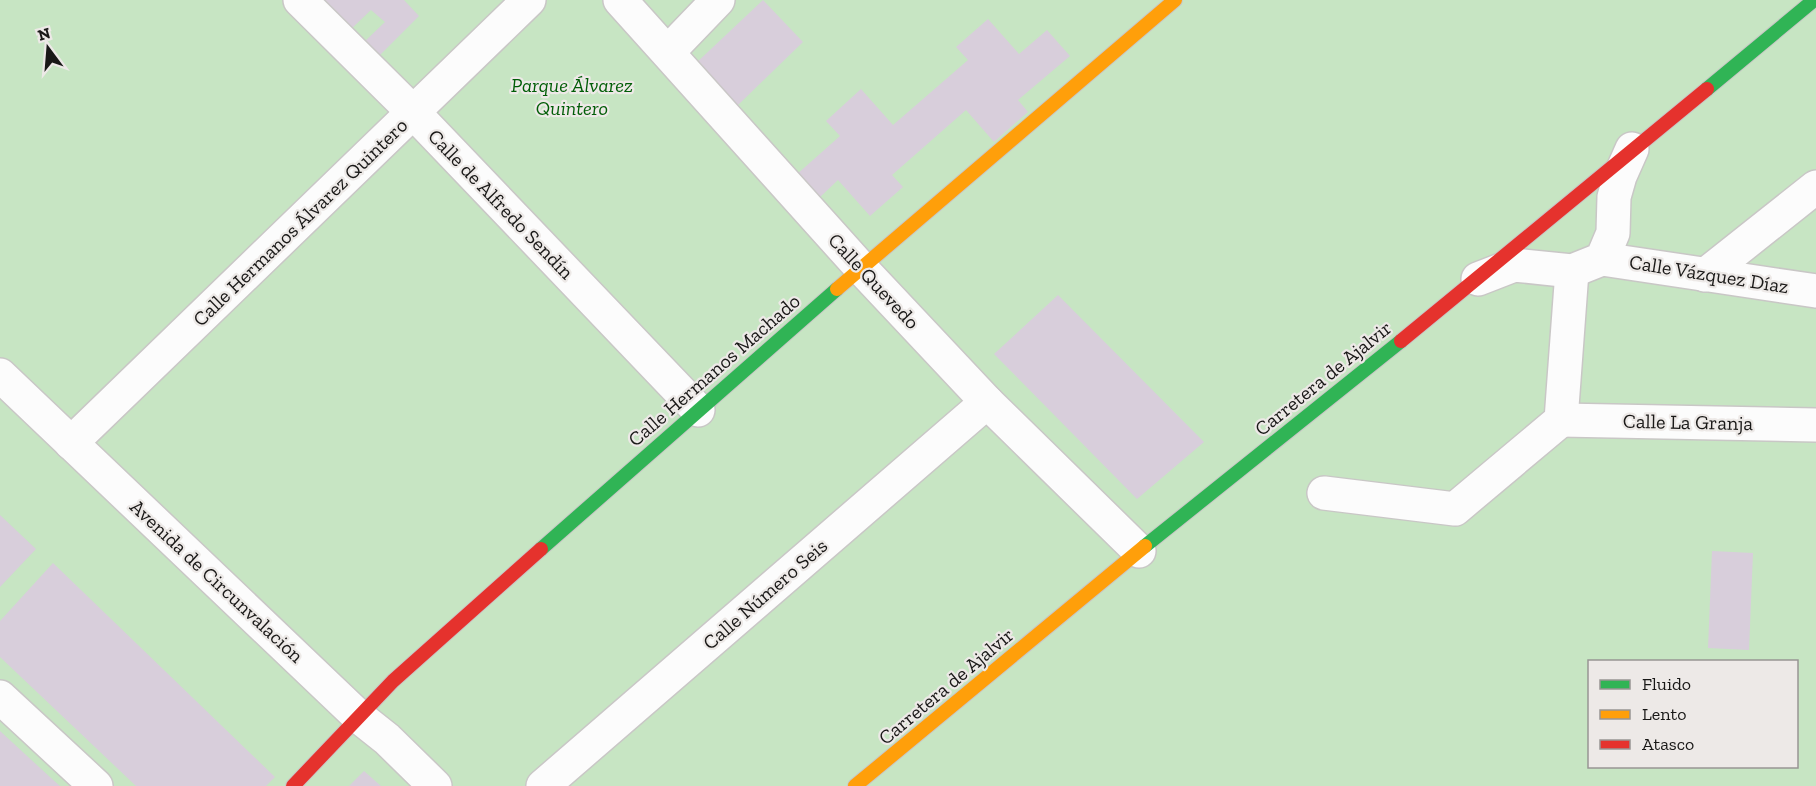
<svg xmlns="http://www.w3.org/2000/svg" width="1816" height="786" font-family="'Zilla Slab',serif">
<style>
.green{fill:#c7e5c3;fill-rule:evenodd}
.building{fill:#d8cedb}
.lines{fill:none;stroke-linecap:round;stroke-linejoin:round}
.street-casing{stroke:#c9c7c6;stroke-width:36}
.fast-casing{stroke:#c9c7c6;stroke-width:16}
.slow-casing{stroke:#c9c7c6;stroke-width:16}
.jam-casing{stroke:#c9c7c6;stroke-width:16}
.street{stroke:#fcfcfc;stroke-width:33}
.fast{stroke:#30b455;stroke-width:14}
.slow{stroke:#ff9f0a;stroke-width:14}
.jam{stroke:#e5322d;stroke-width:14}
.labels{text-anchor:middle;dominant-baseline:central;stroke-width:4.5;stroke-linejoin:round;paint-order:stroke}
.park-label{font-size:20px;font-style:italic;fill:#005d06;stroke:#ede9e7}
.street-label{font-size:20px;fill:#191817;stroke:#ede9e7}
</style>
<rect width="100%" height="100%" fill="#eceae8"/>
<path class="green" d="M0,0H1816V786H0ZM1590,662H1796V766H1590Z"/>
<g class="building">
<path d="M324,0H404L419,16L376,59L362,44L385,22L371,10L349,31L329,12L333,9Z"/>
<path d="M763,0L803,42L735,108L694,65Z"/>
<path d="M988,19L1019,54L1047,30L1070,56L1018,100L1028,112L994,142L966,110L892,175L903,187L870,216L838,180L818,199L796,175L840,136L826,121L861,89L893,125L968,60L956,47Z"/>
<path d="M1058,295L1204,442L1137,499L994,354Z"/>
<path d="M0,515L36,549L0,587Z"/>
<path d="M1712,551L1753,553L1749,650L1708,648Z"/>
<path d="M53,563L275,777L266,786H136L0,657V621Z"/>
<path d="M0,731L51,778L60,786H0Z"/>
<path d="M364,771L381,786H349Z"/>
</g>
<g class="lines">
<defs>
<g id="street">
<path d="M300,0L414,113L698,410"/>
<path d="M620,0L861,268L987,402L1139,551"/>
<path d="M668,52L718,0"/>
<path d="M1602,259L1816,291"/>
<path d="M1705,275L1816,187"/>
<path d="M1478,279L1514,265L1572,271L1602,259L1613,233L1614,197L1620,176L1632,149"/>
<path d="M0,375L358,716L387,739L435,786"/>
<path d="M1561,420L1816,425"/>
<path d="M71,443L529,0"/>
<path d="M1324,493L1455,509L1561,420L1572,271"/>
<path d="M0,697L96,786"/>
<path d="M543,786L987,402"/>
</g>
<g id="fast">
<path d="M1707,89L1814,0"/>
<path d="M1145,546L1401,341"/>
<path d="M541,549L837,289"/>
</g>
<g id="slow">
<path d="M837,289L1175,0"/>
<path d="M855,786L1145,546"/>
</g>
<g id="jam">
<path d="M1401,341L1707,89"/>
<path d="M293,786L393,681L541,549"/>
</g>
</defs>
<use href="#street" class="street-casing"/>
<use href="#fast" class="fast-casing"/>
<use href="#slow" class="slow-casing"/>
<use href="#jam" class="jam-casing"/>
<use href="#street" class="street"/>
<use href="#fast" class="fast"/>
<use href="#slow" class="slow"/>
<use href="#jam" class="jam"/>
</g>
<g class="labels">
<g class="park-label">
<text x="572" y="85">Parque Álvarez<tspan x="572" dy="23">Quintero</tspan></text>
</g>
<g class="street-label">
<text transform="translate(501 204) rotate(46)">Calle de Alfredo Sendín</text>
<text transform="translate(300 222) rotate(-44)">Calle Hermanos Álvarez Quintero</text>
<text transform="translate(1709 274) rotate(9)">Calle Vázquez Díaz</text>
<text transform="translate(874 281) rotate(47)">Calle Quevedo</text>
<text transform="translate(714 370) rotate(-41)">Calle Hermanos Machado</text>
<text transform="translate(1323 378) rotate(-39)">Carretera de Ajalvir</text>
<text transform="translate(1688 422) rotate(1)">Calle La Granja</text>
<text transform="translate(217 581) rotate(43)">Avenida de Circunvalación</text>
<text transform="translate(765 594) rotate(-41)">Calle Número Seis</text>
<text transform="translate(946 686) rotate(-40)">Carretera de Ajalvir</text>
</g>
</g>
<rect x="1588" y="660" width="210" height="108" fill="#ede9e7" stroke="#989594" stroke-width="1.5"/>
<rect x="1600" y="680" width="30" height="9" fill="#30b455" stroke="#989594" stroke-width="1.5"/>
<text x="1642" y="690" font-size="18" fill="#191817">Fluido</text>
<rect x="1600" y="710" width="30" height="9" fill="#ff9f0a" stroke="#989594" stroke-width="1.5"/>
<text x="1642" y="720" font-size="18" fill="#191817">Lento</text>
<rect x="1600" y="740" width="30" height="9" fill="#e5322d" stroke="#989594" stroke-width="1.5"/>
<text x="1642" y="750" font-size="18" fill="#191817">Atasco</text>
<g transform="translate(48 48) rotate(344)" stroke="#ede9e7" stroke-width="4.5" paint-order="stroke">
<path d="M0-4.5L10 22L0 15L-10 22Z" fill="#191817"/>
<text y="-9" font-size="16" font-weight="bold" text-anchor="middle" fill="#191817">N</text>
</g>
</svg>
